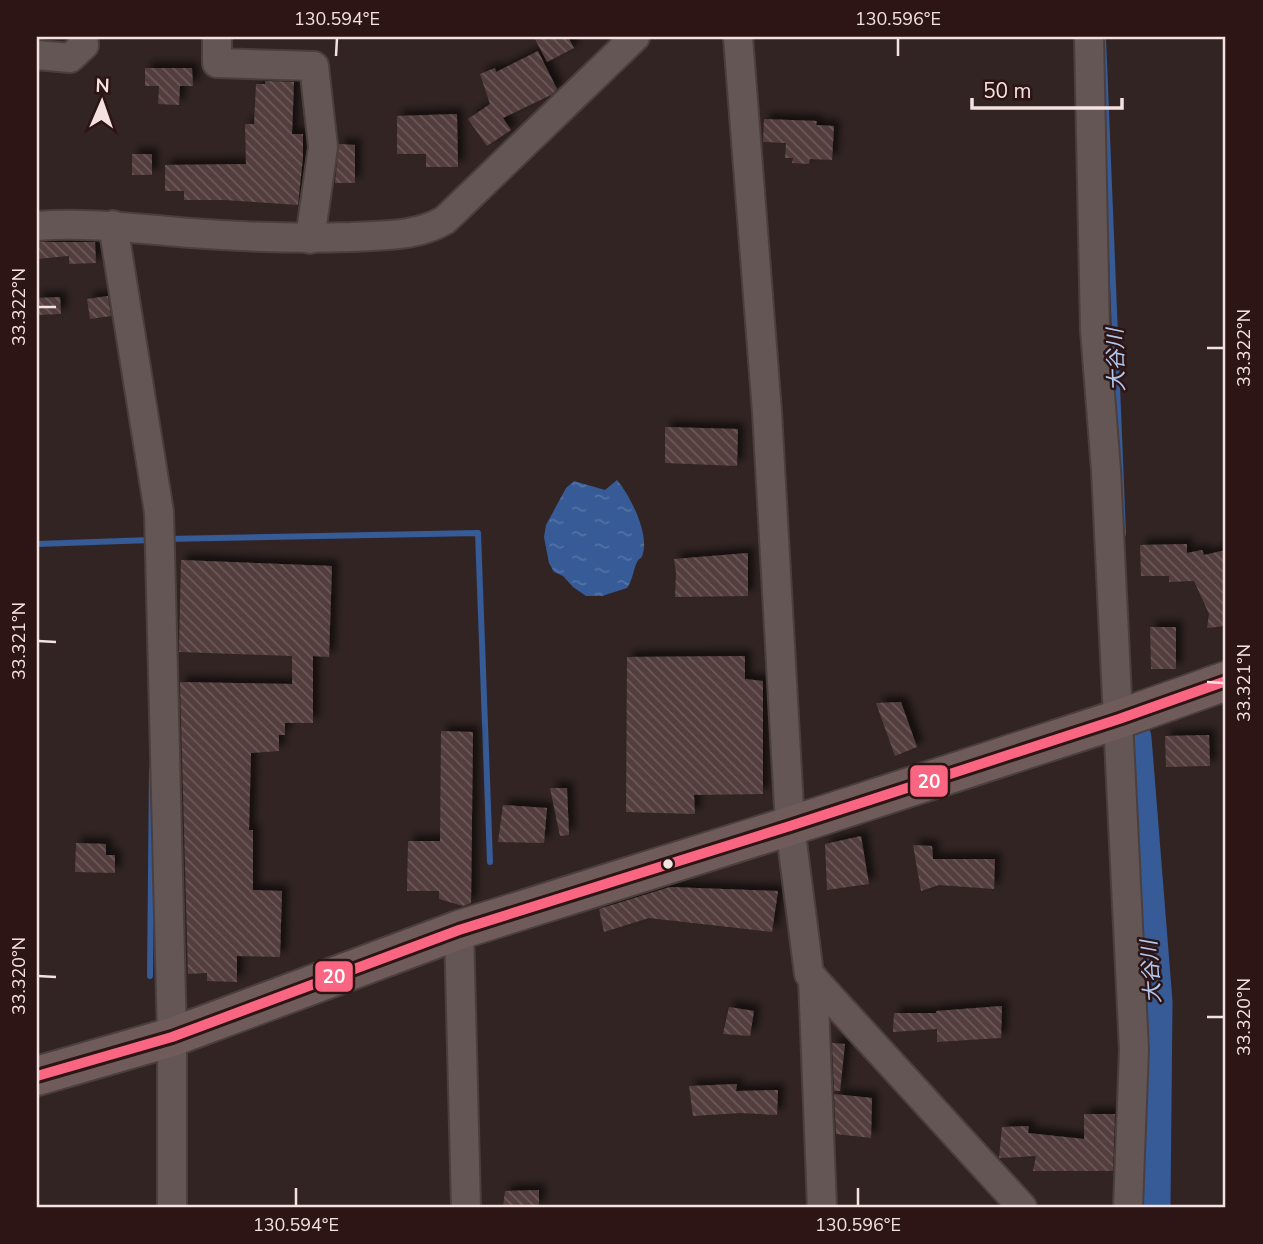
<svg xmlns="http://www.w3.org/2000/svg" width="1263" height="1244" font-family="'Nunito Sans','Noto Sans JP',sans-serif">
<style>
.water{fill:url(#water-ripples)}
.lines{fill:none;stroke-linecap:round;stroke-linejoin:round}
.stream{stroke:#365b97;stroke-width:6}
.river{stroke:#365b97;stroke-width:37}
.building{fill:url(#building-back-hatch);filter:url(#shadow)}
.minor-casing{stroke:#4b3f3e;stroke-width:32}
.highway-casing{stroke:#4b3f3e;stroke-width:42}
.minor{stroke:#645655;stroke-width:28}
.highway{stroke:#6e5b5a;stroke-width:38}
.bus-1-casing{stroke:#2c1514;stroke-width:16}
.bus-1{stroke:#fa6682;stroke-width:10}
.ticks{fill:none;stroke:#f4e2e1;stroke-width:2.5}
.bus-dot{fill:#f4e2e1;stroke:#2c1514;stroke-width:2.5}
.labels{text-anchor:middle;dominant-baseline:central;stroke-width:5;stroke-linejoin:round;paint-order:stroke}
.water-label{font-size:21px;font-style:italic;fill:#b2c9ef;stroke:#2c1514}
.line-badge{stroke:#2c1514;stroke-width:2.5}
.badge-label{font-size:19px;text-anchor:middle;font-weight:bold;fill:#fff}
.neatline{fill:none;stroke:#f4e2e1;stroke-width:2.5}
.ticks-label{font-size:18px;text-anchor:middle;fill:#f4e2e1}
</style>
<defs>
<pattern id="water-ripples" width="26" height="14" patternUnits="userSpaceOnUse" patternTransform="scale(1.75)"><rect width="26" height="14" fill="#365b97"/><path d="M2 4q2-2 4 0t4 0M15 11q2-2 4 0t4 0" fill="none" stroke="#5472a5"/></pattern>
<pattern id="building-back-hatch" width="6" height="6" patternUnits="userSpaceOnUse" patternTransform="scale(1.75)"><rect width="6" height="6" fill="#533e3e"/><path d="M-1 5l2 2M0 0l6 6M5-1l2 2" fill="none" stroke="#6c5a5a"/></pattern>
<filter id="shadow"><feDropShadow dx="6" dy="-6" stdDeviation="3.5" flood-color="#0009"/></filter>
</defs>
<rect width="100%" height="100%" fill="#312423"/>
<path class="water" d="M617,480C630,495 649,533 643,553C642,559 640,557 637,562C633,571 633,579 627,588L602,596H586L573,587L563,576L554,572L549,563L544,537L546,525L566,488L574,481L605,490Z"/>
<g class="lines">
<g class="stream">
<path d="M1103,37L1123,534"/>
<path d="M165,539L478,533L490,862"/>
<path d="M37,544L151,540"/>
<path d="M150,976L152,769"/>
</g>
<path class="river" d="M1133,738L1154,1002L1152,1207"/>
</g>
<g class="building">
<path d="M534,37H568L574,48L547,62Z"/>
<path d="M538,51L557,89L551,95L503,118L511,130L487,146L468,119L490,104L480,74L495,68L496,72Z"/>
<path d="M145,68H192L193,86H180L179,105L158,104L159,86H145Z"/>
<path d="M265,81L294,82L292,134H303V157L298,205L225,200H184V191H165V165L246,164L245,124H254L256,84H265Z"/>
<path d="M457,114L458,167H426V154H397V116Z"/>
<path d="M764,119L817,121L816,125L834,126L832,160L810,159L809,164L792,163L793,158H785L786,143L763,142Z"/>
<path d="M339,144L355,145V183H335Z"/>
<rect x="132" y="154" width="20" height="21"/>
<path d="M37,242H95L96,263L69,264V256L37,259Z"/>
<path d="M108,296L111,316L90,319L87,299Z"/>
<path d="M60,297L61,314L37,315V298Z"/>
<path d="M665,427L738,429L737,466L665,463Z"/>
<path d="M1187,544V553L1202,550L1204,555L1226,550V626L1207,628L1209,614L1194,581L1169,582V576H1141L1140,545Z"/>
<path d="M748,553V596L675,597L676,573L674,559Z"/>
<path d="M181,560L332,566L329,657L313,656V723H285V735H279V751L251,753L249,830H253V890L282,891L280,957L237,956V982L207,981V973L188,974L180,682L292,684V656L179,652Z"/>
<path d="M1150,627H1176V669H1151Z"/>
<path d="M745,656V679L763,681V794L694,795L695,814L626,812L627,657Z"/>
<path d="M901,702L917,747L895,756L876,703Z"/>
<path d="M441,731L473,732L471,903L463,906L439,899V891H407L408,841H440Z"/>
<path d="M1209,735L1210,766L1166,767L1165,736Z"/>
<path d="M550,788H567L569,835L560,836Z"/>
<path d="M503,805L547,808L544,843L498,842Z"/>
<path d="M861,836L869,884L827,890L825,844Z"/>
<path d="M76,843L106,844V855H115V873L75,872Z"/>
<path d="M913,845L932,846L933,859H995L994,889L939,885L921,891Z"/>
<path d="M670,887L778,891L772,932L649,918L604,932L599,909Z"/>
<path d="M1002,1006L1001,1038L937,1042V1029L893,1032L894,1013H936V1011Z"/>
<path d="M729,1007L754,1011L750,1036L723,1034Z"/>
<path d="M832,1043L845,1044L840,1091H834Z"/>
<path d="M737,1084L736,1091L778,1090L777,1115L741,1113L693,1116L689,1086Z"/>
<path d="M834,1094L872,1098L871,1138L836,1134Z"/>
<path d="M1084,1114H1115L1113,1171H1033L1036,1156L999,1158L1002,1127L1029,1126L1028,1133L1084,1139Z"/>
<path d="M539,1190V1207H503L505,1191Z"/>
</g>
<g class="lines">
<defs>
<g id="minor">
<path d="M217,37V63L314,66L323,147L310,239"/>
<path d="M738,37L767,412L790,826L809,974L1022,1207"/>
<path d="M1089,37L1095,330L1106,470L1134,1050L1128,1207"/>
<path d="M37,55L70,58L84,45L83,37"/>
<path d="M113,225L159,512L172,1037V1207"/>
<path d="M37,226C89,222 139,229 191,233C245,237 298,239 351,237C384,235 416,237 445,220L635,37"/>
<path d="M459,930L466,1207"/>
<path d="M813,978L822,1207"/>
</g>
<path id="highway" d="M37,1076L172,1037L459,930L790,826L1119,719L1226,681"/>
</defs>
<use href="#minor" class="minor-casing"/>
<use href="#highway" class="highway-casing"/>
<use href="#minor" class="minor"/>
<use href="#highway" class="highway"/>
<defs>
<path id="bus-1" d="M37,1076L172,1037L459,930L790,826L1119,719L1226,681"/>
</defs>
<use href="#bus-1" class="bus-1-casing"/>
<use href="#bus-1" class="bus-1"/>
</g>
<path class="ticks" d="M336,56L337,38M898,56V38M38,307H56M1207,348H1224M38,641L56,642M1207,682L1224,683M38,976L56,977M1207,1017H1224M296,1206V1188M858,1206V1188"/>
<circle class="bus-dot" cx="668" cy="864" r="6"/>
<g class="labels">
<g class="water-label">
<text transform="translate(1116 360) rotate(-92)">大谷川</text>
<text transform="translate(1151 972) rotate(-94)">大谷川</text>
</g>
</g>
<g class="line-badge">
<rect x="909" y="764" width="40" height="34" rx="7" fill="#fa6682"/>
<rect x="314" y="960" width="40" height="33" rx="7" fill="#fa6682"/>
</g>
<g class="badge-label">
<text x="929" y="788">20</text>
<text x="334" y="983">20</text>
</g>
<rect width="1263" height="1244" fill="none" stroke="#2c1514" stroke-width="77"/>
<g transform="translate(102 102) rotate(2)" stroke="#2c1514" stroke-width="5" paint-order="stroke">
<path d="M0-5L12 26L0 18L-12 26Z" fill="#f4e2e1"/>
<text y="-10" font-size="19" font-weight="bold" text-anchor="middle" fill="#f4e2e1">N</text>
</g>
<path d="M972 98v10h150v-10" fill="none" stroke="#f4e2e1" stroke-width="3.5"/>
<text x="983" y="98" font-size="21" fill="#f4e2e1" stroke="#2c1514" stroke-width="5" paint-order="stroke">50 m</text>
<rect x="38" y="38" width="1186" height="1168" class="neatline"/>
<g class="ticks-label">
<text x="337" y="25">130.594°E</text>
<text x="898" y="25">130.596°E</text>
<text transform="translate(19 307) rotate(-90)" y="6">33.322°N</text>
<text transform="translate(1244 348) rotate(-90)" y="6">33.322°N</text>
<text transform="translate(19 641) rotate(-90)" y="6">33.321°N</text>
<text transform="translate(1244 683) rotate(-90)" y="6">33.321°N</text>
<text transform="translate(19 976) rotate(-90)" y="6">33.320°N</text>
<text transform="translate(1244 1017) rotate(-90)" y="6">33.320°N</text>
<text x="296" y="1231">130.594°E</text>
<text x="858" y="1231">130.596°E</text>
</g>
</svg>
